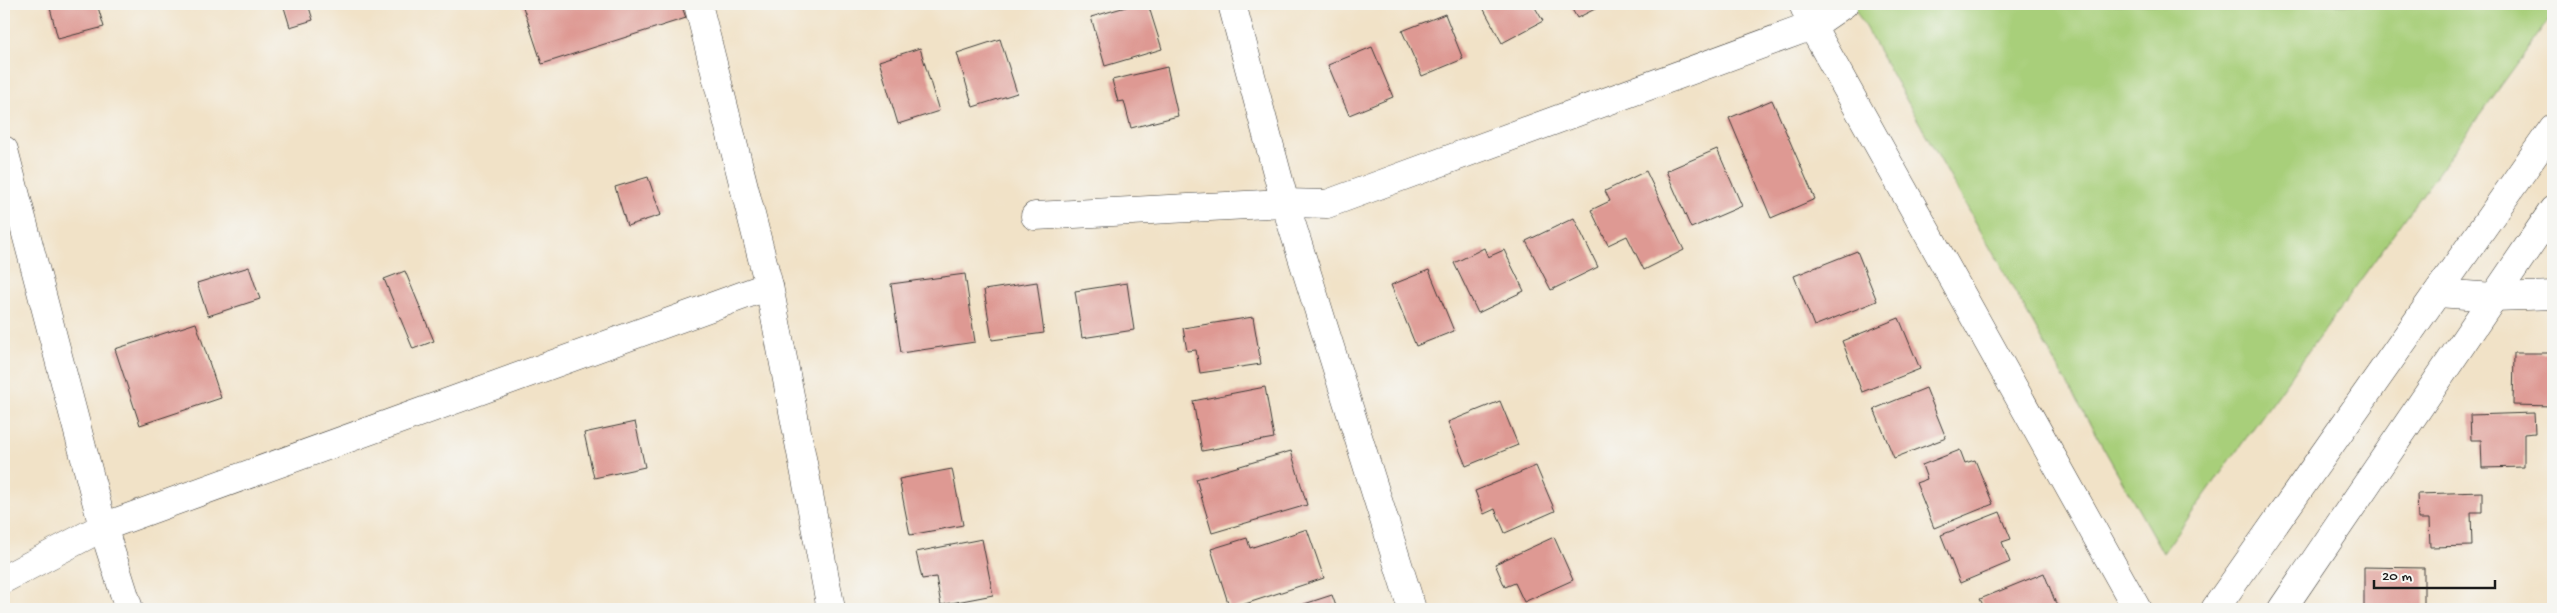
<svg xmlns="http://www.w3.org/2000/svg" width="2557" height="613" viewBox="0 0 2557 613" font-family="'Gochi Hand',sans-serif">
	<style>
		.green { fill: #a8cf7a; stroke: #62764b }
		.building { fill: #de9993 }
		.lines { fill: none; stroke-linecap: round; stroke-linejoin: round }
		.street-casing { stroke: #3c3a36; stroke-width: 29 }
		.secondary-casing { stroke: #3c3a36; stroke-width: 29 }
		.street { stroke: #fff; stroke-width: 28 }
		.secondary { stroke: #fff; stroke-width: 28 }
	</style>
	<rect width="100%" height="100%" fill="#f6f6f2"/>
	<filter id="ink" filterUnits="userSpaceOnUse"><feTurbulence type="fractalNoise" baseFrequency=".02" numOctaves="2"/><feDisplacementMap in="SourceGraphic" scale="10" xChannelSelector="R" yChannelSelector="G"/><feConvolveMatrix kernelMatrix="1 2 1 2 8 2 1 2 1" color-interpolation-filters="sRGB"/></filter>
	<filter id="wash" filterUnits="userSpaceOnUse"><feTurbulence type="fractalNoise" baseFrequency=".0096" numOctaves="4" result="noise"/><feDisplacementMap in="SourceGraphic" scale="20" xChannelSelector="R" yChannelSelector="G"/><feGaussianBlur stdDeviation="1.12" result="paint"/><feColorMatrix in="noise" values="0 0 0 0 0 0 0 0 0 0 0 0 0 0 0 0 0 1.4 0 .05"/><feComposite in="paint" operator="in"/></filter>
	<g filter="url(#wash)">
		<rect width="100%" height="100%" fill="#f1e2c7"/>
		<polygon class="green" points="1852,4 2553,4 2553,14 2163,553"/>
		<g id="blocks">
			<g class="building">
				<polygon points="49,4 97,4 104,27 58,39"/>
				<polygon points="283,4 308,4 313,20 290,27"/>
				<polygon points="522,4 681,4 686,18 542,64"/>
				<polygon points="1136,4 1148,4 1162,49 1105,66 1091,17"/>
				<polygon points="1481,4 1533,4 1543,21 1502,43"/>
				<polygon points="1569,4 1605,4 1577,18"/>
				<polygon points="1445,14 1463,59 1422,76 1402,31"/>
				<polygon points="1000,39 1017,93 973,107 957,53"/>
				<polygon points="1372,47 1393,97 1349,115 1328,65"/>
				<polygon points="920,48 939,111 898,124 879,61"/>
				<polygon points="1167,67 1178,116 1131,128 1124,101 1118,102 1112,80"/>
				<polygon points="1772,100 1815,199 1771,218 1729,118"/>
				<polygon points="1717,149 1742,206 1691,228 1666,171"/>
				<polygon points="1646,171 1684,250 1644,270 1627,236 1608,245 1591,210 1610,201 1605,191"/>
				<polygon points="648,177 661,215 627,226 615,187"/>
				<polygon points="1574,218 1598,267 1551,290 1526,241"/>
				<polygon points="1484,248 1488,257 1504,250 1524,291 1478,313 1454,263"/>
				<polygon points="1857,251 1877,301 1814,326 1794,276"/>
				<polygon points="249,267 260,299 208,316 197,283"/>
				<polygon points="1429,270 1454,331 1416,346 1391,285"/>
				<polygon points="405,271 434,341 413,349 384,279"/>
				<polygon points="965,274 975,342 901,353 891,284"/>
				<polygon points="1037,282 1044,333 992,340 984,290"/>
				<polygon points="1127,283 1134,330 1082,338 1075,291"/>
				<polygon points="1253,317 1261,364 1200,373 1196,350 1187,351 1183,328"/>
				<polygon points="1899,318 1920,369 1862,392 1842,341"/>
				<polygon points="196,323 221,398 140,425 115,349"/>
				<polygon points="2514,353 2553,353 2553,406 2513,405"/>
				<polygon points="1265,387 1274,438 1202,451 1193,401"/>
				<polygon points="1926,388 1946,438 1894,458 1874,409"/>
				<polygon points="1500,401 1518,445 1466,466 1448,422"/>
				<polygon points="2534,413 2535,433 2524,434 2524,467 2482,468 2481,440 2471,440 2470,415"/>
				<polygon points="635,422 645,467 594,478 584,433"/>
				<polygon points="1960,450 1965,463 1975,460 1993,504 1934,528 1916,483 1927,479 1922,465"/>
				<polygon points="1291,451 1307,505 1212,533 1196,479"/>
				<polygon points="1536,466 1555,511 1505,533 1495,509 1484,514 1475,491"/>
				<polygon points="952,469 963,525 910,535 899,479"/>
				<polygon points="2482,492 2482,512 2471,512 2472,546 2430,547 2429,519 2418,519 2417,494"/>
				<polygon points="2000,512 2011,539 2002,542 2010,562 1960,583 1941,535"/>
				<polygon points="1307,529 1324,578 1230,609 1211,549 1247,538 1250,548"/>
				<polygon points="1554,537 1573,580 1524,602 1515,583 1505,587 1495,564"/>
				<polygon points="982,539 993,595 941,605 936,577 922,579 916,552"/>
				<polygon points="2364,567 2424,568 2424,609 2364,609"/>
				<polygon points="2044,573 2058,609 1985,609 1980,599"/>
				<polygon points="1332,595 1337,609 1289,609"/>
			</g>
		</g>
	</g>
	<g filter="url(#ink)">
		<use href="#blocks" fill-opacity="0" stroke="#3c3a36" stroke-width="1"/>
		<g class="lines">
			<g class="street-casing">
				<g id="street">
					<polyline points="698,4 769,286 831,609"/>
					<polyline points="1232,4 1285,203 1412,609"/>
					<polyline points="1803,4 1812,26 2137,609"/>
					<polyline points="4,150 103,527 129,609"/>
					<polyline points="1035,216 1285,203 1327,204 1812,26 1844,4"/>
					<polyline points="2438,293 2494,297 2553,295"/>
					<polyline points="4,579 103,527 769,286"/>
				</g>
			</g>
			<g class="secondary-casing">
				<g id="secondary">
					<polyline points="2215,609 2553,128"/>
					<polyline points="2282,609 2553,210"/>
				</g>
			</g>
			<use href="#street" class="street"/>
			<use href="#secondary" class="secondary"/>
		</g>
	</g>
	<rect width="2557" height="613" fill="none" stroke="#f6f6f2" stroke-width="20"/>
	<path d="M2374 580v8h121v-8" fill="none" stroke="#1c1c1c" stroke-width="2.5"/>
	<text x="2382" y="580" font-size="15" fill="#1c1c1c" stroke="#f6f6f2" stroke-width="4" paint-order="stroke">20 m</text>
</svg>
